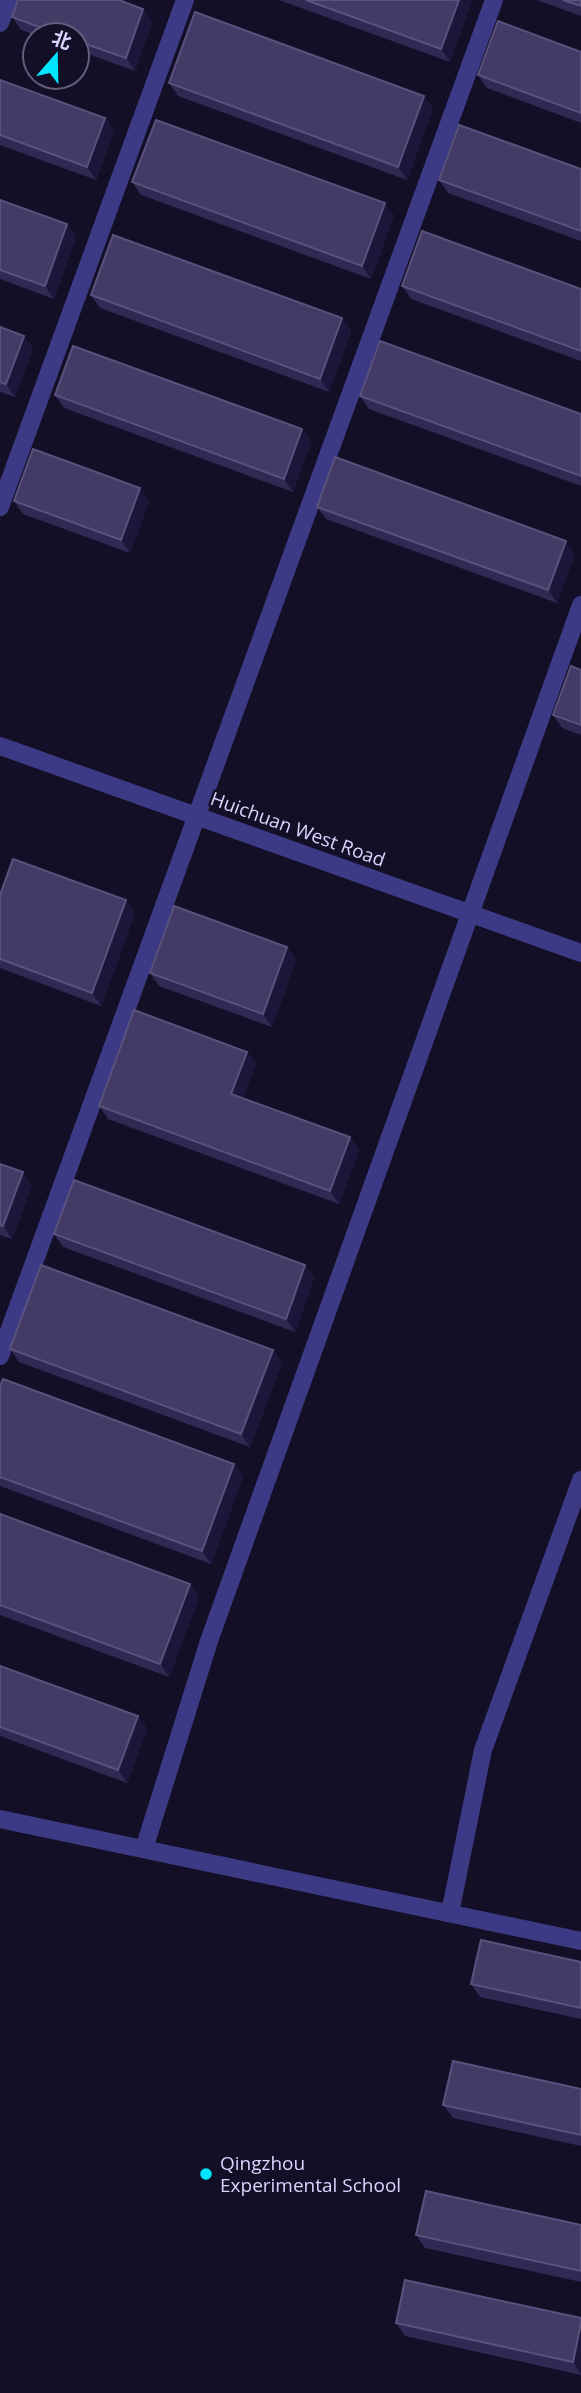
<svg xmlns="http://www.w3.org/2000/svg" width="581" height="2393" viewBox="0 0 581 2393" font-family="'Open Sans','Noto Sans SC',sans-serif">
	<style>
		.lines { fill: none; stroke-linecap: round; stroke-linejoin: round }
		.service { stroke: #3d3a85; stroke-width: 18 }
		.minor { stroke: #3d3a85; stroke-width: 18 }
		.tertiary { stroke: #3d3a85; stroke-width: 18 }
		.wall { fill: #312854 }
		.shaded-wall { fill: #1d163a }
		.building { fill: #433a66; stroke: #5a527e; stroke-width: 2 }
		.poi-dot { fill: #00e5ff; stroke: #130f26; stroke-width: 2.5 }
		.labels { text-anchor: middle; stroke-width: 5; stroke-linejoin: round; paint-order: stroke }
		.street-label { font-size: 19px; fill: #d9d4ff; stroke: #130f26 }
		.poi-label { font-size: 19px; fill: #d9d4ff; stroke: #130f26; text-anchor: start }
	</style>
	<rect width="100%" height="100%" fill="#130f26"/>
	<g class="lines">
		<g class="service">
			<polyline points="0,23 9,0"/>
			<polyline points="0,507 185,0"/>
			<polyline points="0,1356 494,0"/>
			<polyline points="144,1849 209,1641 581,605"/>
			<polyline points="450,1913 483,1750 581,1480"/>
		</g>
		<polyline class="minor" points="0,1819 581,1941"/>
		<polyline class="tertiary" points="0,746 581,953"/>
	</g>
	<g class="wall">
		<polygon points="279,0 471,0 472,1 450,62"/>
		<polygon points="537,0 581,0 581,16"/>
		<polygon points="143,9 152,22 135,71 77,50 77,35 35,35 21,30 12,17"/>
		<polygon points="581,52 581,123 487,88 478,75"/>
		<polygon points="0,80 105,118 114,131 96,180 0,145"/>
		<polygon points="169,83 424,96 433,109 407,180 178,96"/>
		<polygon points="581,169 581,241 448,193 439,180"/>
		<polygon points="132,182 385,203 394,216 371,279 141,195"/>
		<polygon points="0,200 67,224 76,237 54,299 0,279"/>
		<polygon points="402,286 581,289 581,361 411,299"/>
		<polygon points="91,295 342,318 351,331 329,392 100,308"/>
		<polygon points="0,327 33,348 15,397 0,392"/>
		<polygon points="55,395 302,429 311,442 293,492 64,408"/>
		<polygon points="360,396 581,414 581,486 369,409"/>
		<polygon points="14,501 149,501 130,553 23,514"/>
		<polygon points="317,507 575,554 557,603 326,519"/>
		<polygon points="581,670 581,735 562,728 553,715"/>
		<polygon points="0,895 135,913 101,1006 0,968"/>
		<polygon points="287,947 296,960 272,1027 159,986 150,973"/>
		<polygon points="247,1052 256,1064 243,1098 350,1137 359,1150 339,1204 108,1119 99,1106"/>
		<polygon points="0,1164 32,1185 12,1239 0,1235"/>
		<polygon points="54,1234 305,1265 314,1278 295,1332 63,1247"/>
		<polygon points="10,1349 273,1350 282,1363 250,1447 19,1362"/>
		<polygon points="0,1386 234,1464 243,1477 211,1564 0,1486"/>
		<polygon points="0,1514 190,1584 199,1597 169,1677 0,1615"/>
		<polygon points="0,1666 138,1716 147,1729 127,1783 0,1736"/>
		<polygon points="581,1962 581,2019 480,1997 471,1984"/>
		<polygon points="581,2089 581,2146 453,2118 443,2105"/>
		<polygon points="581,2225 581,2282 425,2248 416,2235"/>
		<polygon points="396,2323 581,2323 581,2375 405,2336"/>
	</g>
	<g class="shaded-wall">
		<polygon points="459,0 471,0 472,1 450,62 441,49"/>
		<polygon points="143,9 152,22 135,71 126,58"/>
		<polygon points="424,96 433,109 407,180 398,167"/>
		<polygon points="105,118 114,131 96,180 87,167"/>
		<polygon points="385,203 394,216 371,279 362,266"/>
		<polygon points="67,224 76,237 54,299 45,286"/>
		<polygon points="342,318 351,331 329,392 320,379"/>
		<polygon points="24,336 33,348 15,397 6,384"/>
		<polygon points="302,429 311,442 293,492 284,479"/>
		<polygon points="140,488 149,501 130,553 121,540"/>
		<polygon points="566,541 575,554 557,603 548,590"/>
		<polygon points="126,900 135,913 101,1006 92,993"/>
		<polygon points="287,947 296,960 272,1027 263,1014"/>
		<polygon points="247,1052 256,1064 240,1107 231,1094"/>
		<polygon points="350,1137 359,1150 339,1204 330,1191"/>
		<polygon points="23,1172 32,1185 12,1239 3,1226"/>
		<polygon points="305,1265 314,1278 295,1332 286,1319"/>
		<polygon points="273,1350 282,1363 250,1447 241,1434"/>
		<polygon points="234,1464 243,1477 211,1564 202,1551"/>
		<polygon points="190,1584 199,1597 169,1677 160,1664"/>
		<polygon points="138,1716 147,1729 127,1783 118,1770"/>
		<polygon points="581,2323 581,2374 573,2362"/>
	</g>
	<g class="building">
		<polygon points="18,0 119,0 143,9 126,58 77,41 77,35 61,35 12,17"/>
		<polygon points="306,0 459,0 441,49"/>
		<polygon points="563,0 581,0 581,6"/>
		<polygon points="195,12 424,96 398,167 169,83"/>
		<polygon points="498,21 581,52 581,113 478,75"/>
		<polygon points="0,80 105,118 87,167 0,135"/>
		<polygon points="156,120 385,203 362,266 132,182"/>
		<polygon points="459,125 581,169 581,231 439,180"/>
		<polygon points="0,200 67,224 45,286 0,270"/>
		<polygon points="422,231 581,289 581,351 402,286"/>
		<polygon points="113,235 342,318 320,379 91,295"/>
		<polygon points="0,327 24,336 6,384 0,382"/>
		<polygon points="380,341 581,414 581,476 360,396"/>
		<polygon points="73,346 302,429 284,479 55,395"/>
		<polygon points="33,449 140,488 121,540 14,501"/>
		<polygon points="335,457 566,541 548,590 317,507"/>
		<polygon points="571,666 581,670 581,725 553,715"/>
		<polygon points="13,859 126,900 92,993 0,959 0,895"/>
		<polygon points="174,906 287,947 263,1014 150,973"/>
		<polygon points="134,1010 247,1052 231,1094 350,1137 330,1191 99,1106"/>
		<polygon points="0,1164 23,1172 3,1226 0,1225"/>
		<polygon points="74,1180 305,1265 286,1319 54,1234"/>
		<polygon points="41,1265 273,1350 241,1434 10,1349"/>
		<polygon points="3,1379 234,1464 202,1551 0,1477 0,1386"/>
		<polygon points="0,1514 190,1584 160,1664 0,1605"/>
		<polygon points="0,1666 138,1716 118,1770 0,1727"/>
		<polygon points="481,1940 581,1962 581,2008 471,1984"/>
		<polygon points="453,2061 581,2089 581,2135 443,2105"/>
		<polygon points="426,2191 581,2225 581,2271 416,2235"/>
		<polygon points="405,2280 581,2318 581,2323 573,2362 396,2323"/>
	</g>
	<circle class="poi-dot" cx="206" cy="2174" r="7"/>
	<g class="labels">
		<g class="street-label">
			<text transform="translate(298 829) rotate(20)" y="7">Huichuan West Road</text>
		</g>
		<g class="poi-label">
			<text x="220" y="2170">Qingzhou<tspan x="220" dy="22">Experimental School</tspan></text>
		</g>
	</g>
	<g transform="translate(56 56) rotate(20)"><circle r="33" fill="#130f26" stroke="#625e7d" stroke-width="2"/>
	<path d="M0-5L12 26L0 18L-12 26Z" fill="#00e5ff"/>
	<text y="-10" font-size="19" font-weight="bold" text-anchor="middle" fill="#d9d4ff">北</text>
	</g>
</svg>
